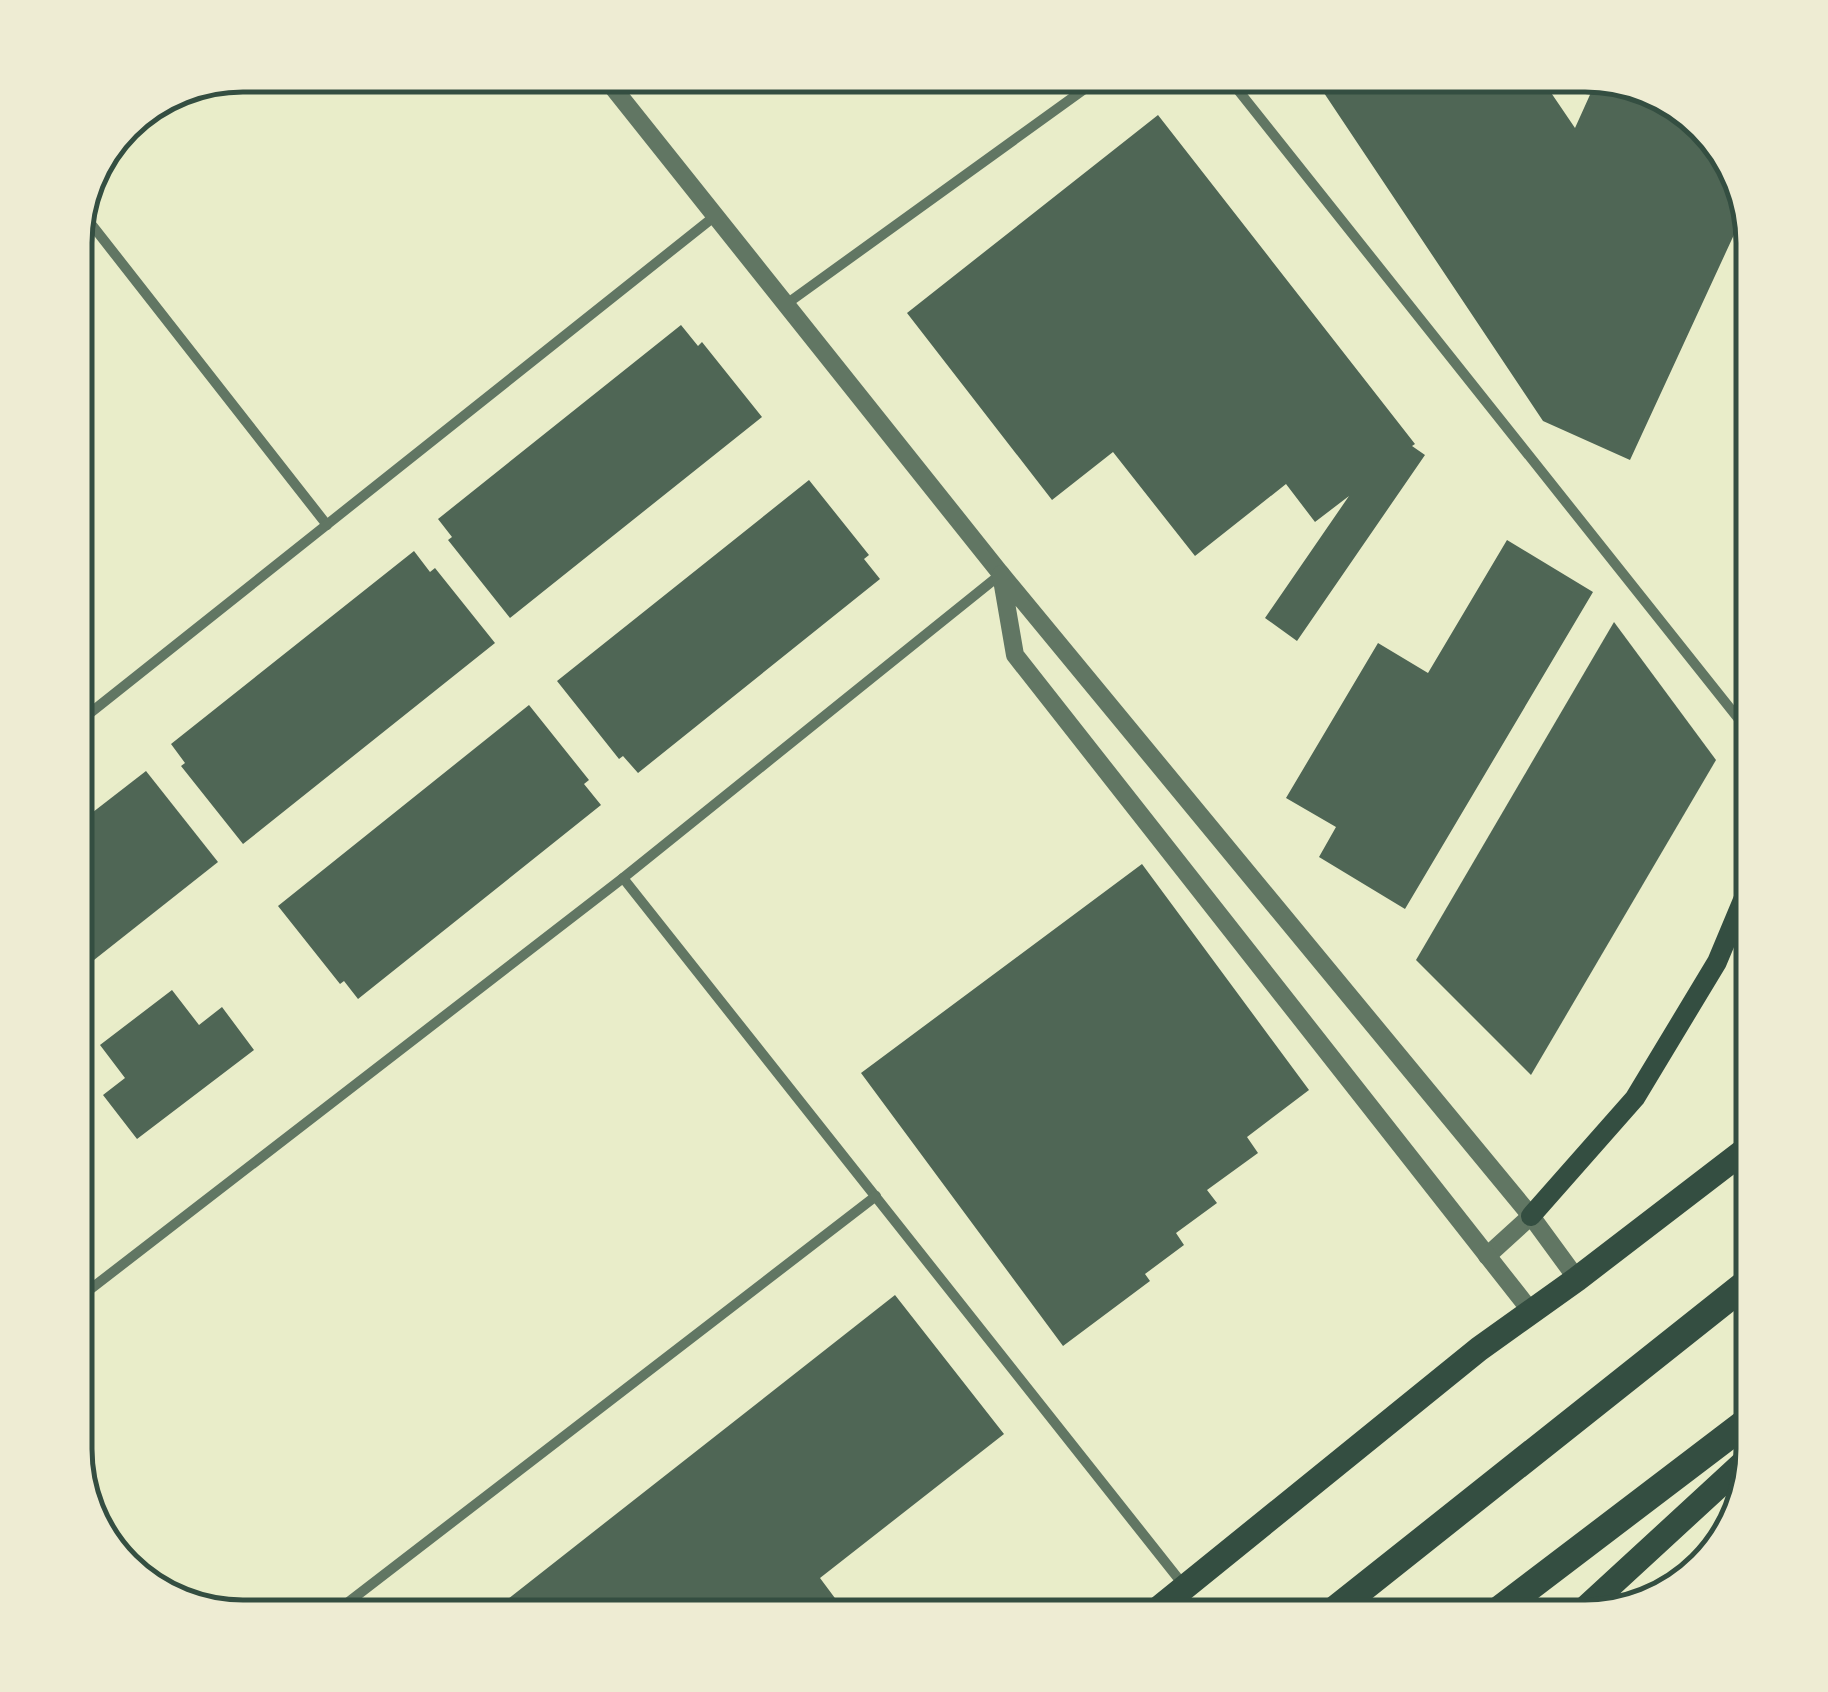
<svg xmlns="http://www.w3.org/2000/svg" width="1828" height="1692" viewBox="0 0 1828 1692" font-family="'Titillium Web',sans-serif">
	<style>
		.building { fill: #4f6655 }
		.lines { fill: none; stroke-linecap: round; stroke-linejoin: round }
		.minor { stroke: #617663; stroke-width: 10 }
		.tertiary { stroke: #617663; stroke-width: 18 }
		.secondary { stroke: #344e41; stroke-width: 20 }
		.primary { stroke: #344e41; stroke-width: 25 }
		.trunk { stroke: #344e41; stroke-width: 28 }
		.rim { fill: none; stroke: #344e41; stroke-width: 5 }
	</style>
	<rect width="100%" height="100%" fill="#e9edc9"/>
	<g class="building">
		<polygon points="1312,75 1539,75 1575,128 1598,77 1704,125 1744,213 1630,460 1543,421"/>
		<polygon points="1158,115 1415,444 1412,446 1425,455 1297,641 1265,618 1349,496 1315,522 1286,484 1195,556 1113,452 1052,500 907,313"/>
		<polygon points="681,325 698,346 702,342 762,417 510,618 448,540 452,537 438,519"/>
		<polygon points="809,480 869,555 864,559 880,579 638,773 623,756 619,759 557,681"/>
		<polygon points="1507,540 1593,592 1405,909 1319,857 1336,827 1286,798 1378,643 1428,673"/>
		<polygon points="414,551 430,572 435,568 495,643 243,844 181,766 185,763 171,744"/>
		<polygon points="1614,622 1716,760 1531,1075 1416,960"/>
		<polygon points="529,705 589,780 584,784 601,805 358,999 344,981 340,984 278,906"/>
		<polygon points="146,771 218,862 75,975 75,826"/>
		<polygon points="1142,864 1309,1090 1247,1137 1258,1153 1207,1190 1217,1203 1176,1233 1184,1245 1145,1274 1150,1281 1063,1346 861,1073"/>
		<polygon points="172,990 199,1025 222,1007 254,1050 137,1139 103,1095 125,1078 100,1045"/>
		<polygon points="895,1295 1004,1434 820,1578 849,1617 485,1617"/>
	</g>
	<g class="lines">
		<g class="minor">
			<polyline points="1226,75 1753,737"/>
			<polyline points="81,211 327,525"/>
			<polyline points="785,305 1104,75"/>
			<polyline points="75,725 715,216"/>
			<polyline points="623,878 1185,1587"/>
			<polyline points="75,1301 623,878 1001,574"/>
			<polyline points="329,1617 876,1196"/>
		</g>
		<g class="tertiary">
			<polyline points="603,75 1001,574"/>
			<polyline points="1487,1256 1531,1216"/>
			<polyline points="1530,1310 1015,655 1001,574 1531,1216 1577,1279"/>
		</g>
		<polyline class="secondary" points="1531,1216 1635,1098 1717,962 1753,876"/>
		<g class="primary">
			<polyline points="1148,1617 1479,1349 1577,1279 1753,1144"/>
			<polyline points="1576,1617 1752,1455"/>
		</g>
		<g class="trunk">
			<polyline points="1326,1617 1753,1278"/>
			<polyline points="1490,1617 1753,1417"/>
		</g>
	</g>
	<path d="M0 0H1828V1692H0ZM243 92H1585A151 151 0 0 1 1736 243V1449A151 151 0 0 1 1585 1600H243A151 151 0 0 1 92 1449V243A151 151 0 0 1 243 92Z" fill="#eeecd3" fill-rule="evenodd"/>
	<path class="rim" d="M243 92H1585A151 151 0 0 1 1736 243V1449A151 151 0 0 1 1585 1600H243A151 151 0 0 1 92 1449V243A151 151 0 0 1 243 92Z"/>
</svg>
